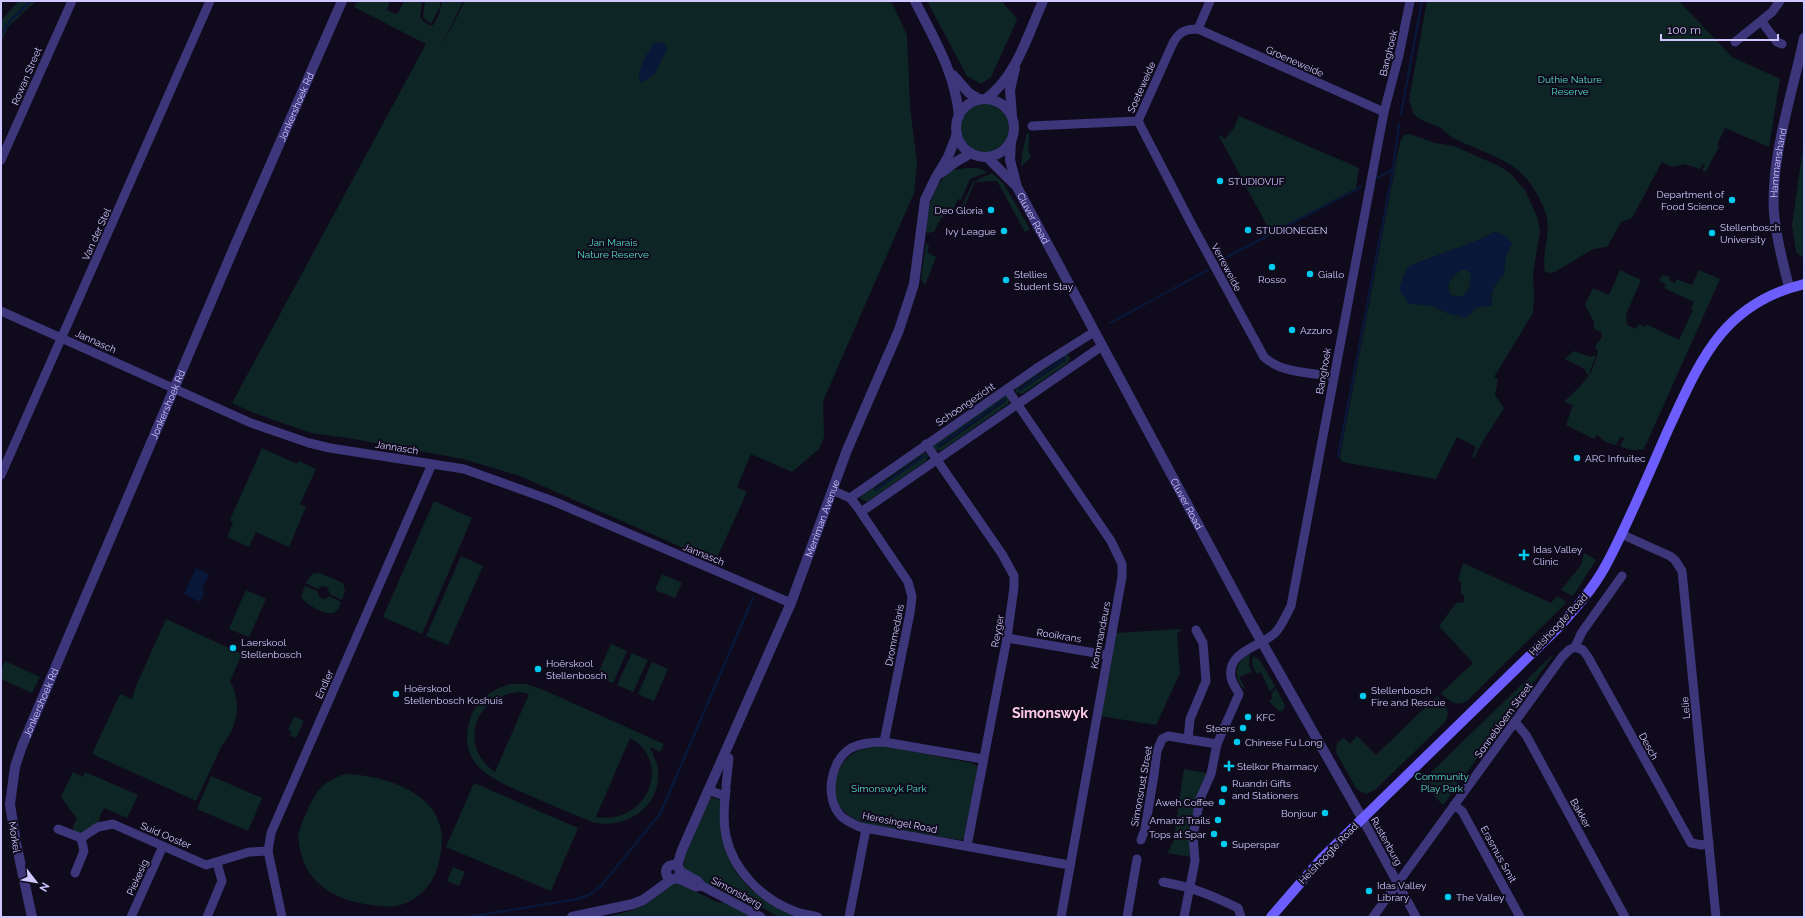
<svg xmlns="http://www.w3.org/2000/svg" width="1805" height="918" viewBox="0 0 1805 918" font-family="Raleway,sans-serif">
	<style>
		.green { fill: #0e2526; fill-rule: evenodd }
		.water { fill: #091738; fill-rule: evenodd }
		.lines { fill: none; stroke-linecap: round; stroke-linejoin: round }
		.stream { stroke: #091738; stroke-width: 2.5 }
		.minor { stroke: #3d367b; stroke-width: 9 }
		.tertiary { stroke: #3d367b; stroke-width: 10 }
		.secondary { stroke: #6c5efe; stroke-width: 10 }
		.poi-dot { fill: #01caf0; stroke: #0f0b1c; stroke-width: 1.5 }
		.labels { text-anchor: middle; stroke-width: 4; stroke-linejoin: round; paint-order: stroke }
		.street-label { font-size: 10px; fill: #d0c7ff; stroke: #0f0b1c }
		.park-label { font-size: 10px; fill: #54ddc3; stroke: #0f0b1c }
		.poi-label { font-size: 10px; fill: #d0c7ff; stroke: #0f0b1c; text-anchor: start }
		.district-label { font-size: 14px; font-weight: bold; fill: #ffc9e8; stroke: #0f0b1c }
	</style>
	<rect width="100%" height="100%" fill="#0f0b1c"/>
	<g class="green">
		<polygon points="19,1 36,1 8,27 1,43 1,21"/>
		<path d="M357,1H390L387,10L395,14L398,13L404,1H422L420,17L425,23L432,26C438,20 441,9 442,1H463L439,51L465,1H891L907,35L910,106L917,164L914,193L823,401L824,437L819,449L792,472L751,454L737,487L747,492L715,562L520,476L463,459L348,438L311,433L254,413L232,403L426,44L354,7Z"/>
		<polygon points="425,1 440,1 440,7 431,24 423,17"/>
		<path d="M927,1H1003C1005,9 1014,12 1017,20L991,77L981,84L967,76Z"/>
		<path d="M1427,1H1679L1732,57L1780,79L1769,147L1725,128L1717,145L1719,146L1706,172L1702,170L1705,165L1703,164L1700,169L1685,164L1672,167L1662,162L1632,218L1621,222L1607,247L1593,249L1555,272L1551,273L1545,272C1541,251 1553,232 1545,211C1524,159 1498,160 1453,138C1448,135 1444,130 1439,127C1431,123 1420,121 1414,114C1412,111 1411,104 1409,100Z"/>
		<circle cx="985" cy="128" r="25"/>
		<polygon points="1239,116 1359,168 1356,188 1271,233 1219,136 1221,135 1224,139 1229,135 1228,134 1233,130"/>
		<path d="M1027,133H1029C1030,140 1026,150 1031,157L1021,167L1022,154Z"/>
		<path d="M1410,134L1435,143L1454,146L1499,166L1510,173L1525,190L1538,219L1540,232L1533,273L1534,298L1533,313L1494,377L1498,379L1495,395L1504,408L1480,446L1474,458L1472,457L1476,447L1457,437L1436,479L1348,463L1341,461L1340,456L1400,142L1404,135ZM1494,232L1511,243L1505,259L1504,274C1496,281 1489,294 1492,305L1447,313L1432,306L1409,266L1479,240Z"/>
		<polygon points="1804,141 1804,258 1796,252 1792,225"/>
		<path d="M967,168H977L988,172L970,179L961,200L958,199L951,213L941,218L934,232L927,233L926,231C928,209 932,183 953,170C956,169 962,169 967,168Z"/>
		<polygon points="992,173 1004,184 1030,229 1025,232 997,181 975,182 960,216 958,215 973,182"/>
		<polygon points="926,243 929,246 927,252 936,257 925,285 921,279"/>
		<path d="M1461,270H1467L1471,273C1471,284 1470,291 1461,297L1451,295C1444,285 1452,276 1461,270Z"/>
		<path d="M1620,270L1641,280L1626,314L1627,325L1636,329L1638,324L1645,327L1646,324L1679,340L1693,310L1691,309L1694,302L1664,288L1666,284L1659,281L1662,275L1670,277L1669,280L1675,283L1677,279L1692,285L1699,270L1720,279L1644,449C1635,451 1628,450 1620,446L1624,438L1620,437L1616,445L1606,442L1597,435L1594,439L1566,425L1573,405L1564,402C1581,385 1593,377 1598,351L1595,347L1602,337L1601,332L1594,329V322L1585,305L1593,288L1609,295Z"/>
		<polygon points="1574,351 1590,357 1596,355 1588,376 1585,369 1565,359"/>
		<path d="M1067,354L1070,358L1068,363L1022,394L1016,392L1015,386ZM1063,357L1066,360L1020,391L1018,388Z"/>
		<path d="M1005,394L1010,399L1008,404L941,451L936,450L933,447L934,443ZM1004,398L1006,401L939,448L937,445Z"/>
		<polygon points="262,448 297,464 299,461 316,469 300,504 306,507 289,547 256,532 249,547 227,537 233,522 230,520"/>
		<path d="M923,451L928,456L926,461L867,502L861,499L860,496ZM922,455L924,457L876,491L874,488Z"/>
		<polygon points="434,501 472,518 422,634 383,617"/>
		<polygon points="1584,553 1596,560 1573,596 1561,590 1581,565"/>
		<polygon points="461,556 483,566 448,645 426,636"/>
		<path d="M1463,563L1551,603L1557,596L1564,600L1566,603L1468,700C1457,708 1449,701 1441,693L1473,663L1439,626L1456,603L1464,602V595H1461V582L1458,581Z"/>
		<polygon points="320,573 343,583 345,591 342,600 330,594 327,587 322,586 318,589 306,583 312,574"/>
		<polygon points="662,574 682,583 675,598 655,590"/>
		<path d="M305,586L317,591L320,598L325,599L329,596L341,602C339,606 338,611 334,613C326,616 303,603 301,596Z"/>
		<polygon points="246,590 266,599 249,637 229,629"/>
		<path d="M166,619L242,654L230,681C242,702 238,727 222,745L196,801L92,754L120,694L132,699L136,686Z"/>
		<polygon points="1180,629 1181,630 1177,634 1180,673 1156,725 1100,716 1116,633"/>
		<polygon points="611,644 627,651 613,683 597,676"/>
		<polygon points="632,653 648,660 633,692 617,685"/>
		<path d="M1250,654L1249,664L1252,672L1239,677L1246,690C1232,681 1234,660 1250,654Z"/>
		<path d="M1253,656L1259,659L1275,686L1270,692L1261,672L1257,674C1253,668 1251,663 1253,656Z"/>
		<polygon points="1551,656 1552,657 1443,805 1421,782"/>
		<polygon points="5,661 40,677 32,693 1,679 1,670"/>
		<polygon points="652,662 668,669 654,701 638,694"/>
		<path d="M511,684H525L539,688L664,744L660,752L650,747C653,755 657,762 658,770C661,808 625,830 592,822C572,814 552,805 533,797C499,782 455,768 470,720C476,700 492,689 511,684ZM519,692L529,694L495,772C457,745 475,696 519,692ZM630,738C673,761 648,826 596,817Z"/>
		<polygon points="1276,688 1285,705 1284,709 1280,712 1269,701 1273,698 1271,694"/>
		<path d="M1437,696C1445,704 1452,711 1445,722L1375,790L1366,794L1361,792L1356,788L1336,752L1337,743L1344,738L1350,744L1357,736L1376,755Z"/>
		<polygon points="294,716 304,721 296,738 290,735 291,731 288,730"/>
		<path d="M884,746L972,763L977,766L978,771L966,835L963,839L959,840L865,824C856,820 848,816 842,809C828,794 836,765 852,754C862,747 872,747 884,746Z"/>
		<polygon points="1184,769 1207,773 1191,857 1167,853 1173,843"/>
		<polygon points="73,772 83,777 85,772 138,795 127,818 104,808 99,818 100,822 80,833 73,831 73,826 77,819 61,797"/>
		<path d="M345,774C379,775 431,789 440,826C443,835 442,847 440,856C438,871 431,886 419,895C400,910 387,907 365,904C336,899 310,885 302,856C300,849 297,839 299,832C301,824 305,816 308,809C318,788 323,782 345,774Z"/>
		<polygon points="211,776 262,798 248,831 197,809"/>
		<polygon points="474,783 578,828 551,891 446,847"/>
		<path d="M710,797L721,800C724,819 725,839 730,857C738,889 773,905 800,917H780L759,906L757,910L688,874L683,868L686,853Z"/>
		<polygon points="453,867 465,872 459,886 447,881"/>
		<path d="M676,882L717,902L726,903L752,917H605C620,914 633,911 646,904C656,898 666,884 676,882Z"/>
	</g>
	<g class="water">
		<path d="M664,42L667,49L654,75L640,83C636,68 647,55 654,43Z"/>
		<path d="M1494,232L1504,235L1512,243L1505,259L1504,274C1496,281 1489,294 1492,305L1476,308L1466,318L1447,313L1432,306L1409,304L1399,290L1404,274L1409,266L1479,240ZM1461,270H1467L1471,273C1471,284 1470,291 1461,297L1451,295C1444,285 1452,276 1461,270Z"/>
		<polygon points="196,568 209,574 202,590 205,591 200,602 184,594"/>
	</g>
	<g class="lines">
		<g class="stream">
			<polyline points="1,34 11,20 31,1"/>
			<polyline points="1401,114 1422,1"/>
			<polyline points="1377,178 1392,170"/>
			<polyline points="1223,259 1361,187"/>
			<polyline points="1110,323 1208,270"/>
			<polyline points="1019,390 1065,358"/>
			<polyline points="938,446 1005,399"/>
			<polyline points="1338,457 1393,170 1399,124"/>
			<polyline points="875,490 924,456"/>
			<polyline points="468,917 577,899 589,895 600,887 660,814 753,598"/>
		</g>
		<g class="minor">
			<polyline points="1762,22 1777,42 1782,44"/>
			<polyline points="1198,29 1384,112"/>
			<polyline points="1735,42 1772,12 1780,1"/>
			<path d="M1138,121L1192,225L1264,357C1281,373 1311,373 1333,376"/>
			<path d="M1032,126L1138,121L1173,43C1179,32 1185,29 1198,29L1210,1"/>
			<polyline points="1,160 72,1"/>
			<polyline points="1,311 251,423 309,443 330,448 464,469 553,501 791,603"/>
			<polyline points="1007,389 1111,541 1122,564 1122,577 1061,917"/>
			<polyline points="926,444 1002,554 1014,576 1014,587 1007,638 967,846"/>
			<polyline points="1,475 210,1"/>
			<polyline points="832,490 850,498 856,505 908,582 912,597 910,613 884,742"/>
			<polyline points="850,498 1040,366 1094,332"/>
			<polyline points="861,512 1102,346"/>
			<polyline points="1621,534 1670,556 1675,560 1682,571 1716,917"/>
			<polyline points="1007,638 1107,655"/>
			<polyline points="1575,647 1583,650 1588,657 1691,843 1702,845 1709,843"/>
			<polyline points="1515,722 1526,735 1625,917"/>
			<polyline points="1188,739 1190,719 1206,681 1203,643 1196,630"/>
			<polyline points="724,755 729,758 726,786"/>
			<path d="M983,759L884,742C873,742 861,743 851,748C830,761 824,798 841,816C846,821 853,824 860,827L1069,865"/>
			<polyline points="708,790 725,796"/>
			<path d="M726,790C724,804 723,821 726,836C733,870 762,899 794,911C802,914 810,915 818,917"/>
			<polyline points="1454,805 1462,811 1520,917"/>
			<polyline points="1362,818 1416,917"/>
			<polyline points="58,829 81,838 98,827 113,824 206,865 249,852 268,851"/>
			<polyline points="1141,840 1145,829 1154,775 1157,751 1162,739 1168,736 1217,744"/>
			<polyline points="680,871 698,881 702,886 761,917"/>
			<polyline points="75,873 84,851 81,838"/>
			<polyline points="676,878 696,887 702,886"/>
			<path d="M1163,882C1192,887 1211,895 1238,908L1241,917"/>
			<polyline points="131,917 163,846"/>
			<polyline points="207,917 222,881 217,863"/>
			<polyline points="282,917 268,851 271,833 432,464"/>
			<polyline points="849,917 866,829"/>
			<polyline points="1127,917 1137,859"/>
			<path d="M1184,917L1195,861L1193,836L1200,799L1211,774L1217,744L1239,694C1237,689 1232,684 1231,677C1227,651 1260,647 1275,633C1282,626 1286,615 1291,606L1384,112L1399,55L1410,1"/>
			<polyline points="1373,917 1562,657 1569,650 1575,647 1582,632 1622,576"/>
		</g>
		<g class="tertiary">
			<path d="M915,1C934,39 955,72 959,116"/>
			<polyline points="953,75 969,93 979,99"/>
			<path d="M987,98C1017,75 1028,34 1043,1"/>
			<circle cx="985" cy="128" r="29"/>
			<polyline points="1012,116 1010,90 1015,68"/>
			<path id="s1" d="M1011,142L1010,160L1017,187L1251,623L1362,818"/>
			<polyline points="987,157 1014,184"/>
			<polyline points="941,173 954,163 971,153"/>
			<path id="s2" d="M1789,287C1783,263 1776,238 1774,213C1770,159 1793,91 1804,38"/>
			<circle cx="673" cy="872" r="7"/>
			<path id="s3" d="M677,866L682,850L791,603L847,450L899,330L914,284L925,200L935,179L948,157L957,134"/>
			<path id="s4" d="M32,917L16,843L10,804L15,767L22,746L236,243L342,1"/>
			<polyline points="572,917 633,904 643,900 672,879"/>
		</g>
		<path class="secondary" d="M1271,917L1322,858L1558,628C1576,608 1593,589 1606,565C1629,522 1648,475 1668,430C1700,361 1722,304 1804,284"/>
	</g>
	<g class="poi-dot">
		<circle cx="1220" cy="181" r="4"/>
		<circle cx="1732" cy="200" r="4"/>
		<circle cx="991" cy="210" r="4"/>
		<circle cx="1248" cy="230" r="4"/>
		<circle cx="1004" cy="231" r="4"/>
		<circle cx="1712" cy="233" r="4"/>
		<circle cx="1272" cy="267" r="4"/>
		<circle cx="1310" cy="274" r="4"/>
		<circle cx="1006" cy="280" r="4"/>
		<circle cx="1292" cy="330" r="4"/>
		<circle cx="1577" cy="458" r="4"/>
		<path d="M1522 549h4v4h4v4h-4v4h-4v-4h-4v-4h4z"/>
		<circle cx="233" cy="648" r="4"/>
		<circle cx="538" cy="669" r="4"/>
		<circle cx="396" cy="694" r="4"/>
		<circle cx="1363" cy="696" r="4"/>
		<circle cx="1248" cy="717" r="4"/>
		<circle cx="1243" cy="728" r="4"/>
		<circle cx="1237" cy="742" r="4"/>
		<path d="M1227 760h4v4h4v4h-4v4h-4v-4h-4v-4h4z"/>
		<circle cx="1224" cy="789" r="4"/>
		<circle cx="1222" cy="802" r="4"/>
		<circle cx="1325" cy="813" r="4"/>
		<circle cx="1218" cy="820" r="4"/>
		<circle cx="1214" cy="834" r="4"/>
		<circle cx="1224" cy="844" r="4"/>
		<circle cx="1369" cy="891" r="4"/>
		<circle cx="1448" cy="897" r="4"/>
	</g>
	<g class="labels">
		<g class="street-label">
			<text transform="translate(1388 53) rotate(-76)" y="4">Banghoek</text>
			<text transform="translate(1295 61) rotate(24)" y="4">Groeneweide</text>
			<text transform="translate(26 76) rotate(-67)" y="4">Rowan Street</text>
			<text transform="translate(1141 87) rotate(-66)" y="4">Soeteweide</text>
			<text dy="4" stroke="none"><textPath href="#s4" startOffset="870">Jonkershoek Rd</textPath></text>
			<text dy="4" stroke="none"><textPath href="#s2" startOffset="126">Hammanshand</textPath></text>
			<text dy="4" stroke="none"><textPath href="#s1" startOffset="81">Cluver Road</textPath></text>
			<text transform="translate(96 234) rotate(-66)" y="4">Van der Stel</text>
			<text transform="translate(1227 267) rotate(62)" y="4">Verreweide</text>
			<text transform="translate(96 341) rotate(24)" y="4">Jannasch</text>
			<text transform="translate(1323 371) rotate(-80)" y="4">Banghoek</text>
			<text transform="translate(965 404) rotate(-34)" y="4">Schoongezicht</text>
			<text dy="4" stroke="none"><textPath href="#s4" startOffset="546">Jonkershoek Rd</textPath></text>
			<text transform="translate(397 447) rotate(9)" y="4">Jannasch</text>
			<text dy="4" stroke="none"><textPath href="#s1" startOffset="405">Cluver Road</textPath></text>
			<text dy="4" stroke="none"><textPath href="#s3" startOffset="377">Merriman Avenue</textPath></text>
			<text transform="translate(704 554) rotate(22)" y="4">Jannasch</text>
			<text transform="translate(1558 624) rotate(-47)" y="4">Helshoogte Road</text>
			<text transform="translate(997 631) rotate(-80)" y="4">Reyger</text>
			<text transform="translate(894 635) rotate(-79)" y="4">Drommedaris</text>
			<text transform="translate(1059 635) rotate(9)" y="4">Rooikrans</text>
			<text transform="translate(1100 635) rotate(-79)" y="4">Kommandeurs</text>
			<text transform="translate(324 684) rotate(-66)" y="4">Endler</text>
			<text dy="4" stroke="none"><textPath href="#s4" startOffset="222">Jonkershoek Rd</textPath></text>
			<text transform="translate(1685 708) rotate(-95)" y="4">Lelie</text>
			<text transform="translate(1503 720) rotate(-54)" y="4">Sonnebloem Street</text>
			<text transform="translate(1649 746) rotate(61)" y="4">Desch</text>
			<text transform="translate(1141 786) rotate(-80)" y="4">Simonsrust Street</text>
			<text transform="translate(1581 813) rotate(61)" y="4">Bakker</text>
			<text transform="translate(900 822) rotate(11)" y="4">Heresingel Road</text>
			<text transform="translate(166 835) rotate(23)" y="4">Suid Ooster</text>
			<text transform="translate(15 837) rotate(81)" y="4">Morkel</text>
			<text transform="translate(1387 841) rotate(61)" y="4">Rustenburg</text>
			<text transform="translate(1328 853) rotate(-46)" y="4">Helshoogte Road</text>
			<text transform="translate(1499 854) rotate(61)" y="4">Erasmus Smit</text>
			<text transform="translate(137 877) rotate(-66)" y="4">Piekesig</text>
			<text transform="translate(737 892) rotate(28)" y="4">Simonsberg</text>
		</g>
		<g class="park-label">
			<text x="1570" y="83">Duthie Nature<tspan x="1570" dy="12">Reserve</tspan></text>
			<text x="613" y="246">Jan Marais<tspan x="613" dy="12">Nature Reserve</tspan></text>
			<text x="1442" y="780">Community<tspan x="1442" dy="12">Play Park</tspan></text>
			<text x="889" y="792">Simonswyk Park</text>
		</g>
		<g class="poi-label">
			<text x="1228" y="185">STUDIOVIJF</text>
			<text x="1724" y="198" text-anchor="end">Department of<tspan x="1724" dy="12">Food Science</tspan></text>
			<text x="983" y="214" text-anchor="end">Deo Gloria</text>
			<text x="1720" y="231">Stellenbosch<tspan x="1720" dy="12">University</tspan></text>
			<text x="1256" y="234">STUDIONEGEN</text>
			<text x="996" y="235" text-anchor="end">Ivy League</text>
			<text x="1014" y="278">Stellies<tspan x="1014" dy="12">Student Stay</tspan></text>
			<text x="1318" y="278">Giallo</text>
			<text x="1272" y="283" text-anchor="middle">Rosso</text>
			<text x="1300" y="334">Azzuro</text>
			<text x="1585" y="462">ARC Infruitec</text>
			<text x="1533" y="553">Idas Valley<tspan x="1533" dy="12">Clinic</tspan></text>
			<text x="241" y="646">Laerskool<tspan x="241" dy="12">Stellenbosch</tspan></text>
			<text x="546" y="667">Hoërskool<tspan x="546" dy="12">Stellenbosch</tspan></text>
			<text x="404" y="692">Hoërskool<tspan x="404" dy="12">Stellenbosch Koshuis</tspan></text>
			<text x="1371" y="694">Stellenbosch<tspan x="1371" dy="12">Fire and Rescue</tspan></text>
			<text x="1256" y="721">KFC</text>
			<text x="1235" y="732" text-anchor="end">Steers</text>
			<text x="1245" y="746">Chinese Fu Long</text>
			<text x="1237" y="770">Stelkor Pharmacy</text>
			<text x="1232" y="787">Ruandri Gifts<tspan x="1232" dy="12">and Stationers</tspan></text>
			<text x="1214" y="806" text-anchor="end">Aweh Coffee</text>
			<text x="1317" y="817" text-anchor="end">Bonjour</text>
			<text x="1210" y="824" text-anchor="end">Amanzi Trails</text>
			<text x="1206" y="838" text-anchor="end">Tops at Spar</text>
			<text x="1232" y="848">Superspar</text>
			<text x="1377" y="889">Idas Valley<tspan x="1377" dy="12">Library</tspan></text>
			<text x="1456" y="901">The Valley</text>
		</g>
		<g class="district-label">
			<text x="1050" y="718">Simonswyk</text>
		</g>
	</g>
	<rect width="1805" height="918" fill="none" stroke="#d0c7ff" stroke-width="4"/>
	<g transform="translate(36 882) rotate(121)" stroke="#0f0b1c" stroke-width="3" paint-order="stroke">
	<path d="M0-3L7 15L0 10L-7 15Z" fill="#d0c7ff"/>
	<text y="-6" font-size="11" font-weight="bold" text-anchor="middle" fill="#d0c7ff">N</text>
	</g>
	<path d="M1661 34v6h117v-6" fill="none" stroke="#d0c7ff" stroke-width="2"/>
	<text x="1667" y="34" font-size="12" fill="#d0c7ff" stroke="#0f0b1c" stroke-width="3" paint-order="stroke">100 m</text>
</svg>
